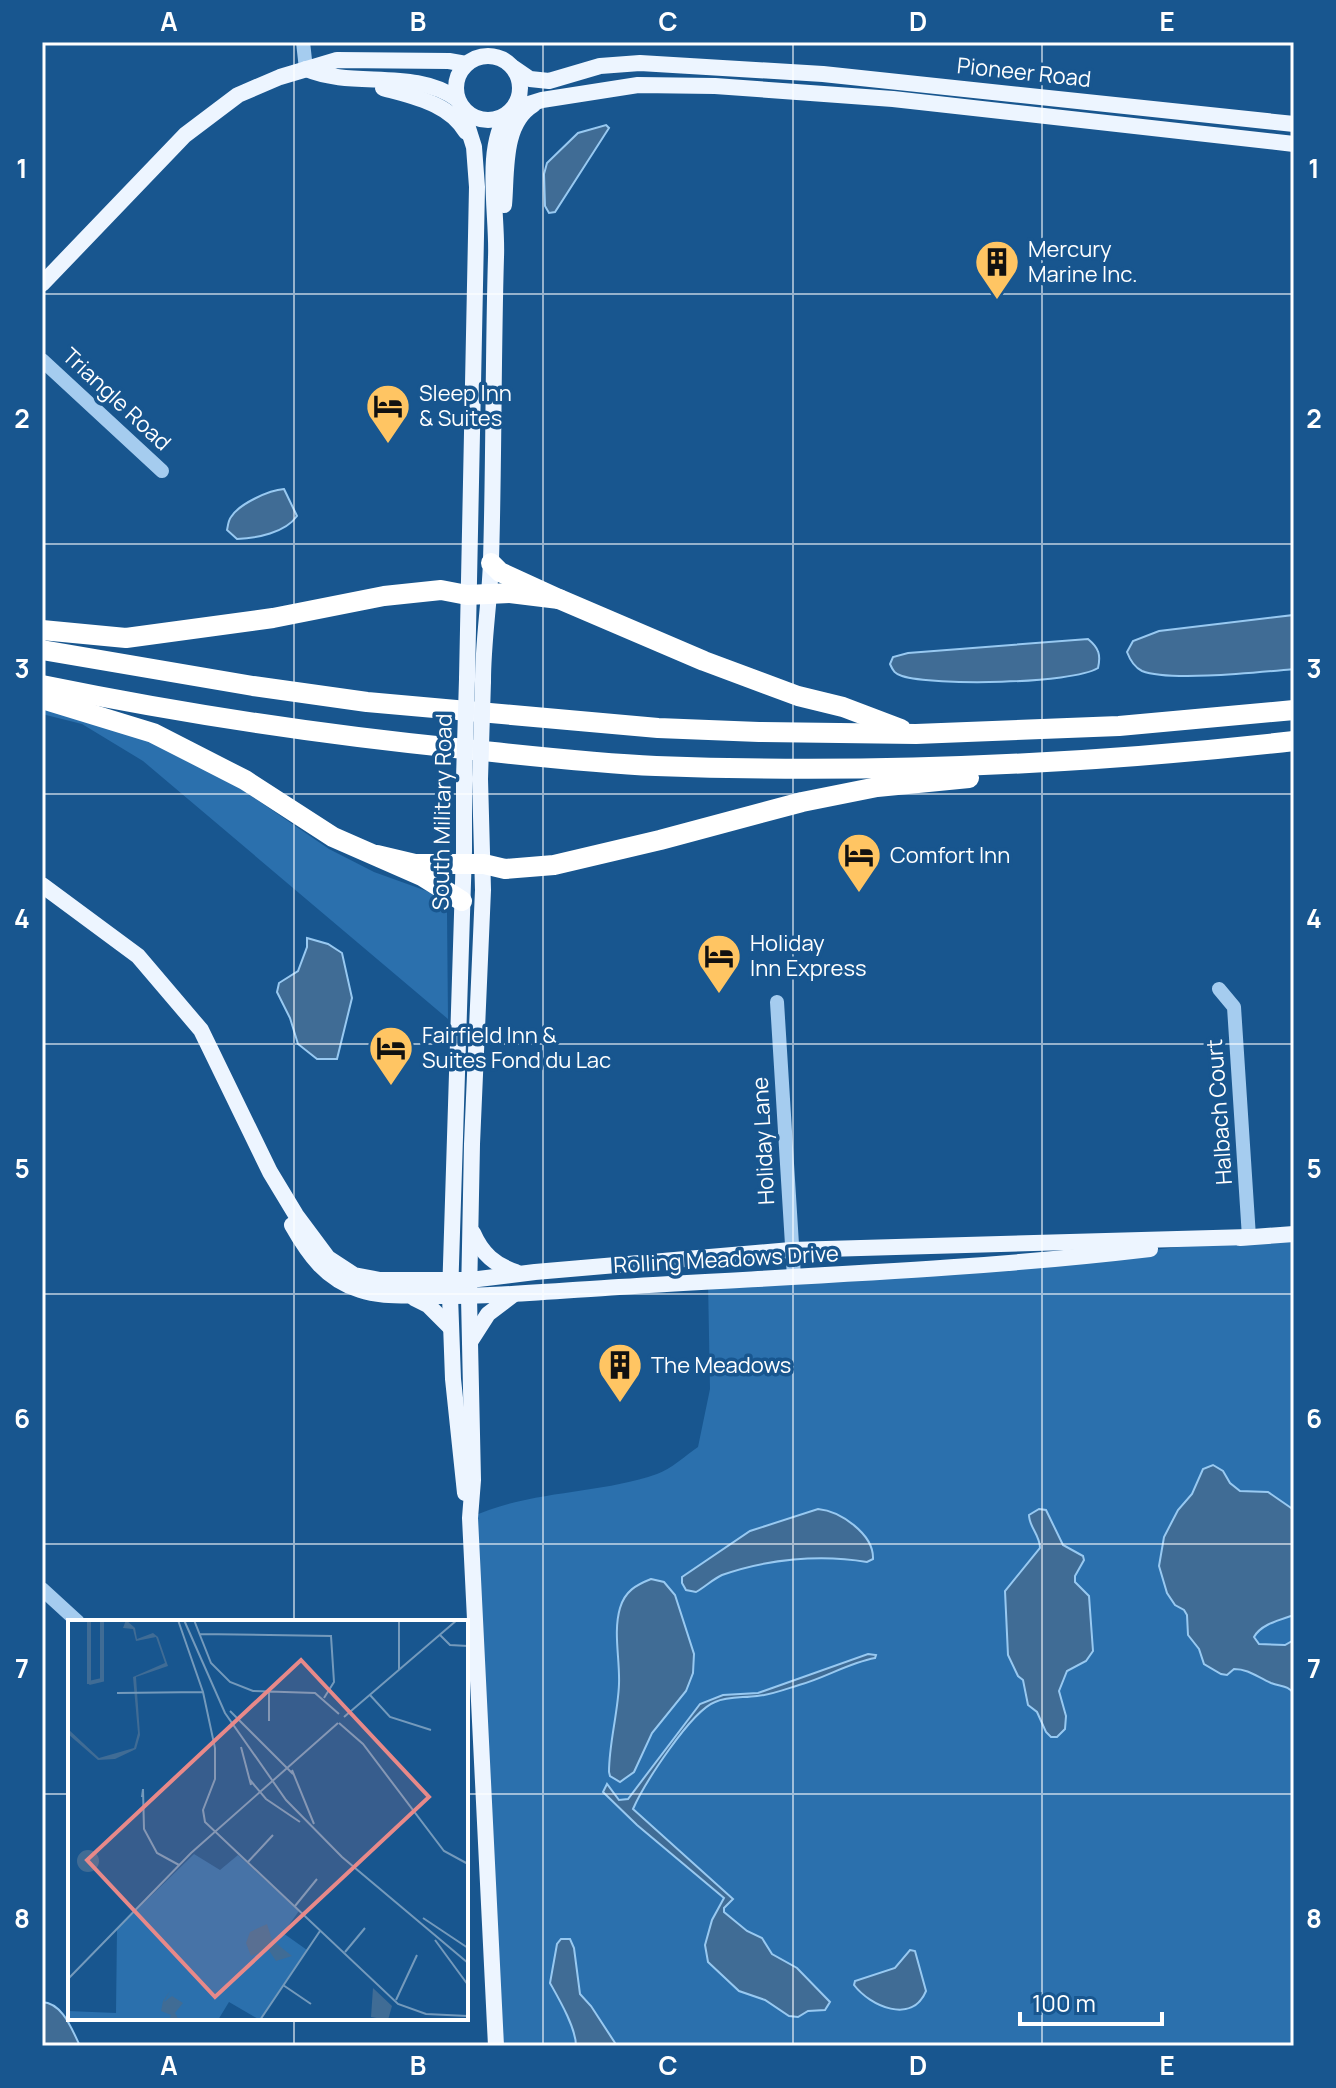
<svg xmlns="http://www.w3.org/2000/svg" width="1336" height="2088" viewBox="0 0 1336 2088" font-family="Manrope,sans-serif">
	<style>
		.green { fill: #2b70ad }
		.water { fill: #406c95; stroke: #98c9f1; stroke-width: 2 }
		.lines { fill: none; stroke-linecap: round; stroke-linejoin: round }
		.minor { stroke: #a5ccef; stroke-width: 14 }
		.major { stroke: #edf5ff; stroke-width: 16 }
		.highway { stroke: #fff; stroke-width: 20 }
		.major-bridge { stroke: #edf5ff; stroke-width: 16 }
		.grid { fill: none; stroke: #fff; stroke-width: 2; stroke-opacity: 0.55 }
		.labels { text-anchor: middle; stroke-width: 7; stroke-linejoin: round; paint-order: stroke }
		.street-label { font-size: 22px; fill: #fff; stroke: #18568f }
		.poi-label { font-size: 22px; fill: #fff; stroke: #18568f; text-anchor: start }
		.inset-river { fill: none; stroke: #406c95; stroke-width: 4 }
		.inset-road { fill: none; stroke: #749abc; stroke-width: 2 }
		.view { fill: #e88989; fill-opacity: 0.15; stroke: #e88989; stroke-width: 4 }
		.inset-edge { fill: none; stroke: #fff; stroke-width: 4 }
		.neatline { fill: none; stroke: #fff; stroke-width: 3 }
		.grid-label { font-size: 26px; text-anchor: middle; font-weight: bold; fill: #fff }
	</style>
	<rect width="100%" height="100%" fill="#18568f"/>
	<g class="green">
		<polygon points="42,705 145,738 222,776 329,849 374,872 435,894 444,900 447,913 448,1019 143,761 82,724 42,714"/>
		<path d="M1294,1234V2046H496L470,1518C527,1490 597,1495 657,1474C671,1469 685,1456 698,1447L710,1389L708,1281L1046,1262Z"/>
	</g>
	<g class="water">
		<polygon points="606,125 609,128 555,212 549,213 545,206 544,174 547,163 578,133"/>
		<path d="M284,489L297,516C285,533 257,538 237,539L227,530C228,526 228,521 231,517C239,504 269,490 284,489Z"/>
		<path d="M1294,615V669C1261,672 1170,682 1142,671C1134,667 1130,660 1127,652L1133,641L1159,631Z"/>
		<path d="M1088,639C1099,648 1101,655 1098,668C1072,684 933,686 902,676C895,674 893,671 890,664L893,657L908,653Z"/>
		<polygon points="307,938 328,944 342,953 352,998 337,1059 317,1059 298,1044 290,1018 277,992 279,983 298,971 307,947"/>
		<path d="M1213,1465L1223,1471L1230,1483L1240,1491L1268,1492L1294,1510V1615C1280,1620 1261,1624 1254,1637L1259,1644L1285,1645L1294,1640V1694C1288,1685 1281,1687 1271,1683C1257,1677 1249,1669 1234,1669L1227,1675L1221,1674L1204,1664L1199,1649L1188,1635L1187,1615L1184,1610L1175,1605L1167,1593L1159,1566L1164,1537L1178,1510L1192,1494L1203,1469Z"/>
		<path d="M818,1509C840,1511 874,1534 873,1559L867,1562C820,1554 767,1559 722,1575C713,1579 705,1587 696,1592L686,1590L682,1583V1577L750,1531Z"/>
		<path d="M1039,1509L1046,1510L1063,1545L1083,1556L1084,1560L1075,1576V1582L1089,1596L1093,1651L1086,1661L1067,1671L1059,1691L1066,1716L1065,1729L1057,1737H1051L1046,1732L1037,1712L1028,1705L1023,1680L1018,1676L1008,1655L1005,1591L1040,1548C1040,1535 1029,1527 1029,1515Z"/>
		<path d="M651,1579L664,1582L675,1595L694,1654L693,1673L686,1691L652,1733L634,1772L620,1782L610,1776L609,1772C609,1743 618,1713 619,1684C620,1659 613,1632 620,1608C625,1591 636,1585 651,1579Z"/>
		<path d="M868,1654L876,1655L875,1658C848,1663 825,1678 799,1685C786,1689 771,1695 757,1696C743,1698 728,1696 715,1702C691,1711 644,1784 633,1809L733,1899L724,1908V1912L747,1931L762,1938L772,1954L797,1968L830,2002L825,2010L808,2011L798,2017L789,2016L765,2000L739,1991L708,1962L705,1945L712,1920L724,1898L637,1825L603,1792L607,1784L619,1800L628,1799L700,1704L723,1695L758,1693Z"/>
		<path d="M561,1939H570L574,1948L580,1994L591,2006L617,2046H576C576,2028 559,1999 550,1983L557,1944Z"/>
		<path d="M910,1950L915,1951L926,1991C912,2025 870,2006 854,1985L855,1981L895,1968Z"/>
		<path d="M42,2002C63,2003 72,2030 80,2046H42Z"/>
	</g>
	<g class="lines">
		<g class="minor">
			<polyline points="303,42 306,69"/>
			<polyline points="42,360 162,471"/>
			<polyline points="1219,989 1234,1007 1249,1237"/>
			<polyline points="777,1002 794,1277"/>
			<polyline points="42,1589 78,1622"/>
		</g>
		<g class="major">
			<circle cx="488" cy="88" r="32"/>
			<polyline points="514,68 530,79 549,81 600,66 640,63 823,74 1294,124"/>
			<path d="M306,69C353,89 414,68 457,99"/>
			<path d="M383,88C414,97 449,103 466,132"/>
			<polyline points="462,109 474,147 477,187 467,679"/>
			<polyline points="513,109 542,100 638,85 715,86 893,99 1294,144"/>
			<path d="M504,205C507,173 502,124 533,105"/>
			<polyline points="42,284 185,135 238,95 280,77 337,60 449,61 466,64"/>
			<path d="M483,681C483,640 490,600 491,560C494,459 493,358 496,257C498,216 483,147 508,114"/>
			<polyline points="464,778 464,851 450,1296 453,1379 465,1493"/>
			<polyline points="480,779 483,890 472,1144 469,1297 473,1480 470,1518 496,2046"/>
			<polyline points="42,885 138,956 201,1030 270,1172 296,1215 328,1258 354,1275 380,1280 470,1280 535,1272 791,1250 1249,1237"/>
			<path d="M292,1225C309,1255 326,1279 360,1290C381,1297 404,1295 426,1296C490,1297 555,1291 619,1287C796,1276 973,1270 1150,1249"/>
			<path d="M473,1233C482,1254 495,1265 516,1272"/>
			<polyline points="1240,1238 1294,1234"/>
			<polyline points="414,1298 428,1305 451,1328"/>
			<polyline points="470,1342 488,1314 513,1295"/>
		</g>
		<g class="highway">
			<polyline points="491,563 500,572 559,599 704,661 798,696 843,707 901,729"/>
			<polyline points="42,630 126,638 273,618 384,596 441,590 467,595 510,593 559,599"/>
			<polyline points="42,650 253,686 367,702 658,728 759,732 916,734 1119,726 1294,710"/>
			<path d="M42,685C179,713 316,734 455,748C522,755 589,763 656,766C869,774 1082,765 1294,741"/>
			<polyline points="42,699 153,733 245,780 333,837 422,876 462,901"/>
			<polyline points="377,855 415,864 484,864 505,869 554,865 660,840 802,802 877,787 969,778"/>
		</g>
		<g class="major-bridge">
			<polyline points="464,778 467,679"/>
			<polyline points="480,779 483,681"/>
		</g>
	</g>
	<path class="grid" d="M294,42V1622M543,42V2046M793,42V2046M1042,42V2046M42,294H1294M42,544H1294M42,794H1294M42,1044H1294M42,1294H1294M42,1544H1294M42,1794H70M466,1794H1294M294,2018V2046"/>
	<defs>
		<g id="building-pin" transform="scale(2.3)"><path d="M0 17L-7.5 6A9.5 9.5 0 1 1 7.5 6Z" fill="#ffc563" stroke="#18568f"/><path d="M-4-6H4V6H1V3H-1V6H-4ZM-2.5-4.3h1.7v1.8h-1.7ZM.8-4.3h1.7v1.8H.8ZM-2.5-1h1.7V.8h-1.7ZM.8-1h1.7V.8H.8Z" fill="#111"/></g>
		<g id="hotel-pin" transform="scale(2.3)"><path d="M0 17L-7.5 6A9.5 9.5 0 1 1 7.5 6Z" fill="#ffc563" stroke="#18568f"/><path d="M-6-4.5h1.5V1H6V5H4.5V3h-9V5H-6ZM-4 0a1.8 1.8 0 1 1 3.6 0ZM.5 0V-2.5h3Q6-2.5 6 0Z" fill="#111"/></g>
	</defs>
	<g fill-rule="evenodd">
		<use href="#building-pin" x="997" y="262"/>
		<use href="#hotel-pin" x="388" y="406"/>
		<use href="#hotel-pin" x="859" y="855"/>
		<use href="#hotel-pin" x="719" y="956"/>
		<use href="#hotel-pin" x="391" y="1048"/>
		<use href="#building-pin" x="620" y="1365"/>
	</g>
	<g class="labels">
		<g class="street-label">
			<text transform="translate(1024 72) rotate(6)" y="8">Pioneer Road</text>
			<text transform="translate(117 399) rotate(43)" y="8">Triangle Road</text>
			<text transform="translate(442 812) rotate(-89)" y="8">South Military Road</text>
			<text transform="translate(1219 1112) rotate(-94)" y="8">Halbach Court</text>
			<text transform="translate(763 1141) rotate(-93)" y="8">Holiday Lane</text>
			<text transform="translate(726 1259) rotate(-3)" y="8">Rolling Meadows Drive</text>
		</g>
		<g class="poi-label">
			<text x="1028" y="257">Mercury<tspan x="1028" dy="25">Marine Inc.</tspan></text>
			<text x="419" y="401">Sleep Inn<tspan x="419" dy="25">&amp; Suites</tspan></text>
			<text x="890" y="863">Comfort Inn</text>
			<text x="750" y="951">Holiday<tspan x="750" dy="25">Inn Express</tspan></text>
			<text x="422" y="1043">Fairfield Inn &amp;<tspan x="422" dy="25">Suites Fond du Lac</tspan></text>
			<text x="651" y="1373">The Meadows</text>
		</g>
	</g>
	<g transform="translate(68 1620)">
		<rect width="400" height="400" fill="#18568f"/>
		<path d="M126,234L152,250L170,235L231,291L215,313L239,330L192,400L161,382L150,400H0V391L48,393L49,309Z" fill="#2b70ad"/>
		<path d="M58,0L67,8L69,19L85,13L90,17L100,46L68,57L72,115L68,129L47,139L30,140L0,114V109L31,138L66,128L70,113L65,57L97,43L88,17L68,21L65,9L55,8ZM9 241a11 11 0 1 1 22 0a11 11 0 1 1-22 0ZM199,304L204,320L224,336L208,341L200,329L183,336L178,323L182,312ZM305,368L324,386L320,400L303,397ZM102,371L96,382L104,376L115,383L107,393L111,400H101L103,395L93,391L95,381Z" fill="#406c95"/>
		<path class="inset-river" d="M21,63L34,60V0M21,64V0"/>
		<path class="inset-road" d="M110,0L135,72L147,128V159L135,190L137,202L330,384L358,394L400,396M116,0L157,93L218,180L274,237L400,343M126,0L143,43L162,62L185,71L247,73L271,94M131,14L263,16L266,62L256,78M372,15L382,25L400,26M331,50V0M201,72V101M49,73L135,72M302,75L322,97L363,110M162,91L225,154M276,97L389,0M271,103L295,124L376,231L400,244M173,127L183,165M224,150L246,204M182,160L198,179L232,202M74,177L75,169L76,209L89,233L111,245M179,243L205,215M227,286L249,259M355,298L400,328M367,320L400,365M277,332L297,308M0,359L123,233L270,103M215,365L243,384M328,380L349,335M192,400L252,311"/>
		<path class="view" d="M233,40L361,177L147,377L19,240Z"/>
		<rect width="400" height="400" class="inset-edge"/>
	</g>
	<rect width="1336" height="2088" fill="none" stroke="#18568f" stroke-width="88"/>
	<path d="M1020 2012v12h142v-12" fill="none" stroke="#ffffff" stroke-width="4"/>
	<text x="1032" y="2012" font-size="24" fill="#ffffff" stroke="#18568f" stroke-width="6" paint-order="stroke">100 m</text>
	<rect x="44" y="44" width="1248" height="2000" class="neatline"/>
	<g class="grid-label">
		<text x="169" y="31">A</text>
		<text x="418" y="31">B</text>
		<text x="668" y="31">C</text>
		<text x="918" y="31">D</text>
		<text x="1167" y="31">E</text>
		<text x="22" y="178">1</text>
		<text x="1314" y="178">1</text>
		<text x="22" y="428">2</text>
		<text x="1314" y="428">2</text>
		<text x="22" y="678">3</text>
		<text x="1314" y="678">3</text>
		<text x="22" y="928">4</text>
		<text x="1314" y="928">4</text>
		<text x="22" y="1178">5</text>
		<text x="1314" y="1178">5</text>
		<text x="22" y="1428">6</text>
		<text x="1314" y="1428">6</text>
		<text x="22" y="1678">7</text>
		<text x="1314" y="1678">7</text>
		<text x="22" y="1928">8</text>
		<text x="1314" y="1928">8</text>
		<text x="169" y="2075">A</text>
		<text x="418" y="2075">B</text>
		<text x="668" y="2075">C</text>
		<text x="918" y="2075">D</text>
		<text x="1167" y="2075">E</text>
	</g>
</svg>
